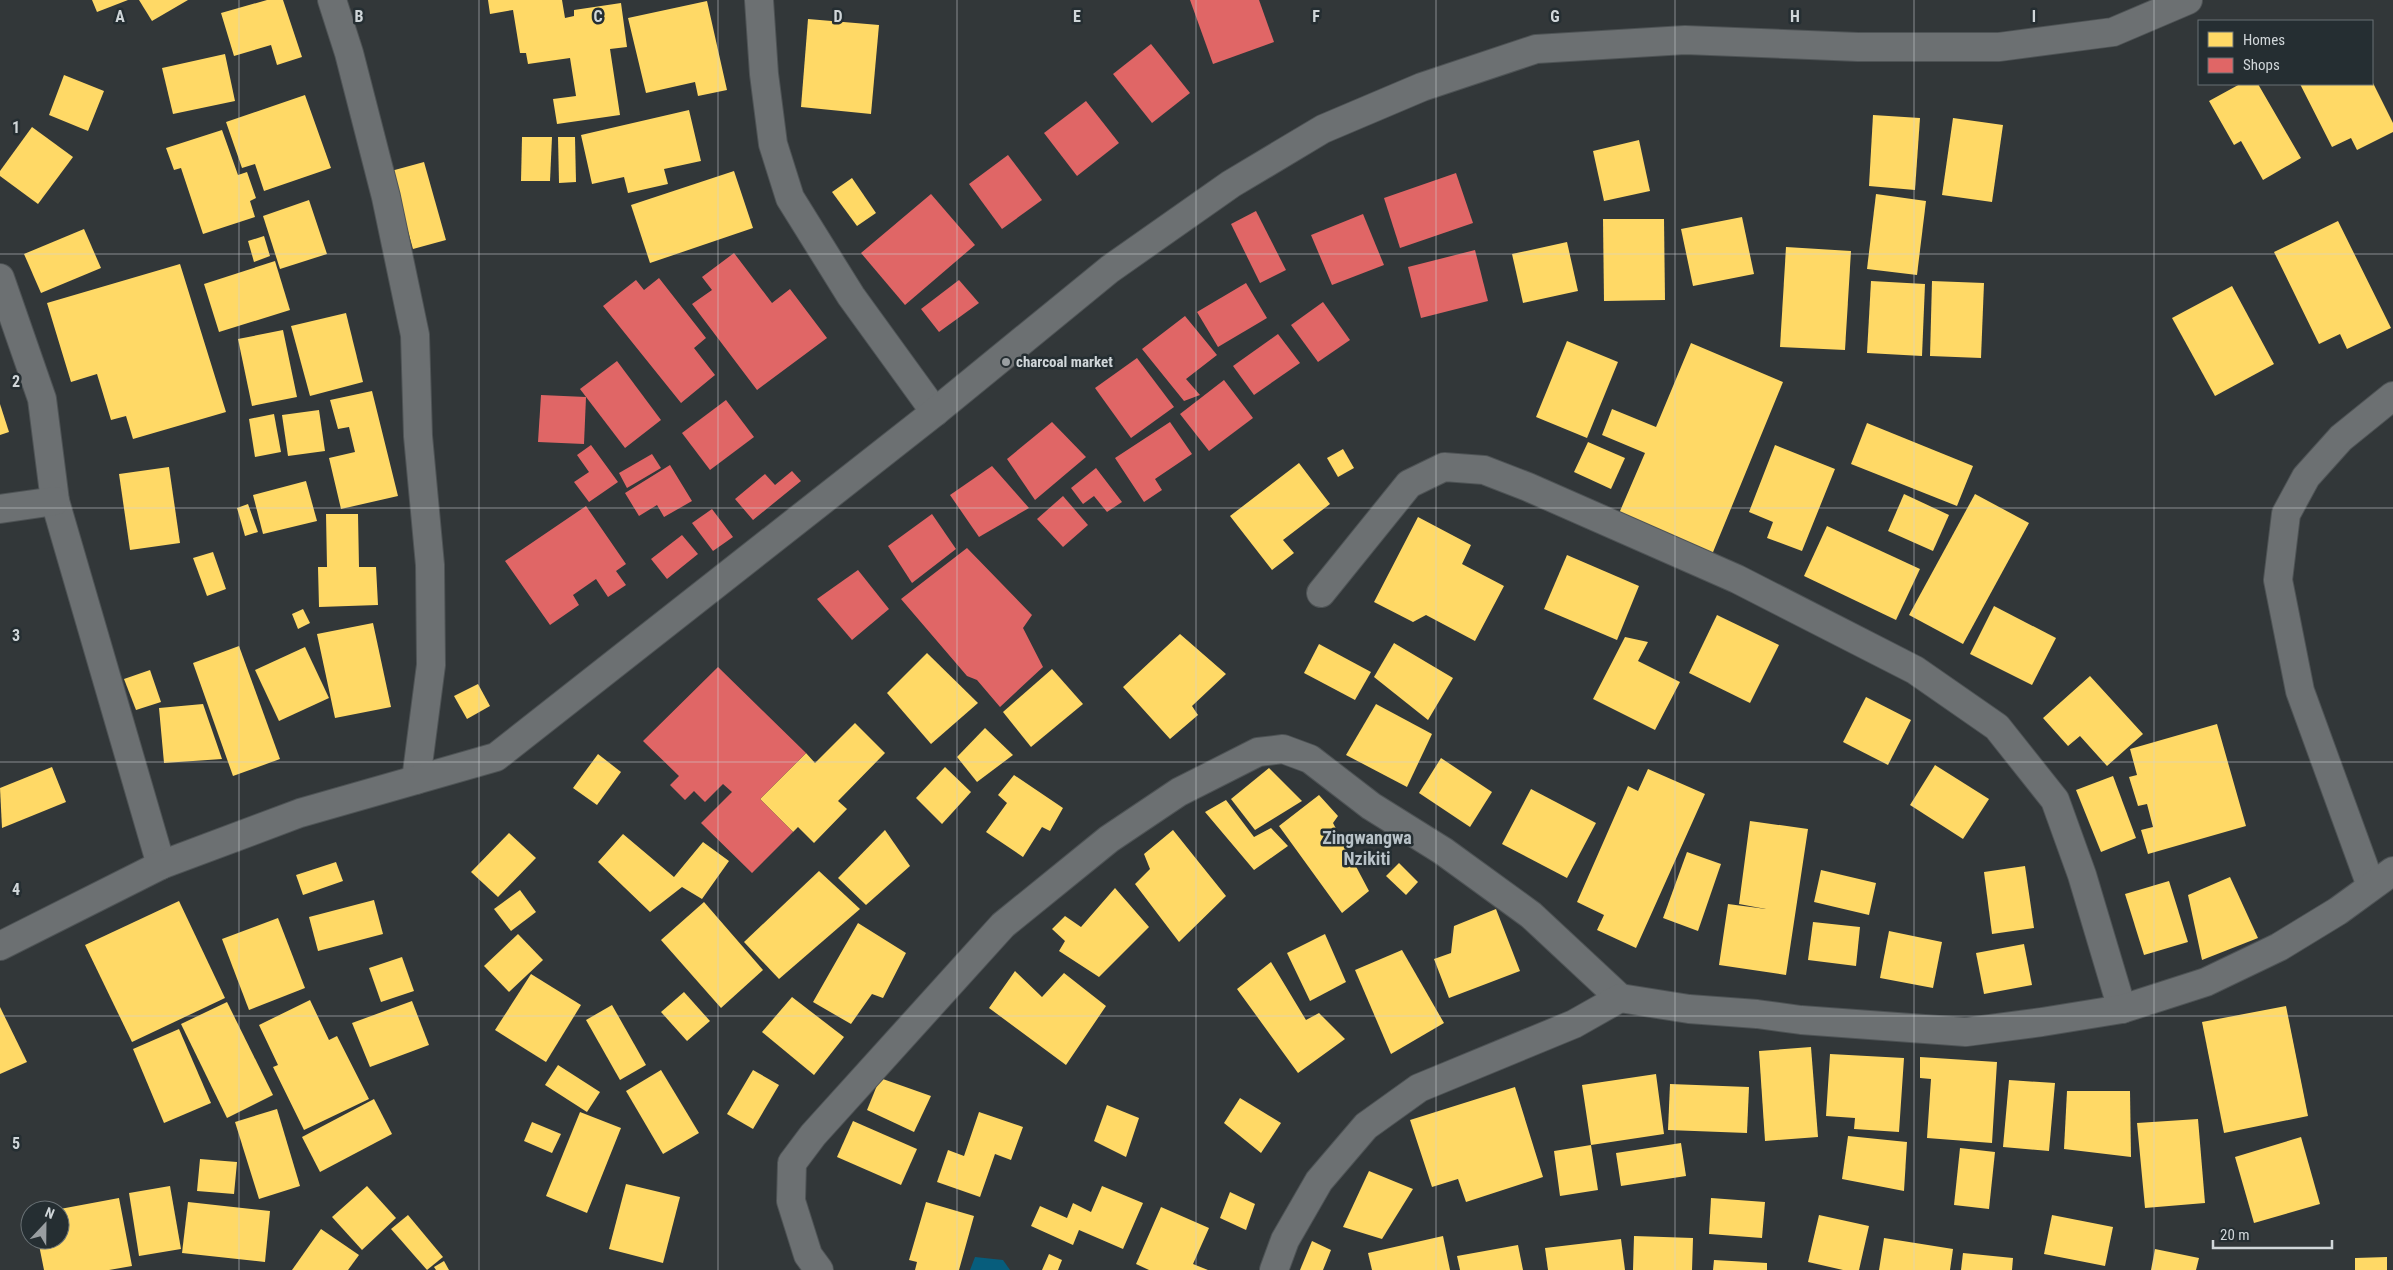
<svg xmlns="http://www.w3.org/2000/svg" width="2393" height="1270" viewBox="0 0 2393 1270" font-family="'Roboto Condensed',sans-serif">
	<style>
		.green { fill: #075d7c }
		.homes { fill: #ffd966 }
		.shops { fill: #e06666 }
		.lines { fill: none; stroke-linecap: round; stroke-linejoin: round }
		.minor-casing { stroke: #4e5355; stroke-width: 30 }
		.minor { stroke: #6c7072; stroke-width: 28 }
		.grid { fill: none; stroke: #d0d6d9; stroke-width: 1; stroke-opacity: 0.55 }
		.poi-dot { fill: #999ea1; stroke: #252e32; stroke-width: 2 }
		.labels { text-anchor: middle; stroke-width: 5; stroke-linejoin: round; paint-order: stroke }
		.poi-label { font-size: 15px; font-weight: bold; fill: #d0d6d9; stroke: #252e32; text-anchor: start }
		.quarter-label { font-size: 18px; font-weight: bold; fill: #b8c2c8; stroke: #252e32 }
		.grid-label { font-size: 16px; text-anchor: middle; font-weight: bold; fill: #d0d6d9; stroke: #252e32; stroke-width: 5; stroke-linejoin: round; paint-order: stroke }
	</style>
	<rect width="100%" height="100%" fill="#323739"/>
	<polygon class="green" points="975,1257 1003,1260 1010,1270 970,1270"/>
	<g class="homes">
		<polygon points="92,0 128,0 97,12"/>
		<polygon points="139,0 188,0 152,21"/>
		<polygon points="267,0 283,0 302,57 277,65 271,45 234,56 221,13"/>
		<polygon points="488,0 562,0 565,18 574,16 574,10 621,3 627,47 610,49 620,115 557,124 553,99 576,96 570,58 528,64 526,53 520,53 513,10 490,14"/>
		<polygon points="707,1 727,90 698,96 695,82 646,93 628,18"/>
		<polygon points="808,19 879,25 871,114 801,107"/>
		<polygon points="225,54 235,101 173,114 162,68"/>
		<polygon points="64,75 104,91 88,131 49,115"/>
		<polygon points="2372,81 2393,123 2393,132 2357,150 2351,138 2332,147 2300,84 2372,84"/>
		<polygon points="2240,84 2258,84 2301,158 2263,180 2241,141 2234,145 2209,101"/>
		<polygon points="305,95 331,168 264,191 255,164 242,168 226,122"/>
		<polygon points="689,110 701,161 664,169 668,184 628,193 624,177 592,184 581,135"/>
		<polygon points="1873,115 1920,118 1915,190 1869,186"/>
		<polygon points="1953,118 2003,125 1992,202 1942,195"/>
		<polygon points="32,127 73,157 38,204 0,176 0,171"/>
		<polygon points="222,130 238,175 247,172 256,198 250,201 255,217 203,234 181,168 174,170 166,148"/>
		<polygon points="522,137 552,137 550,181 521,181"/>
		<polygon points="558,137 575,137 576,182 559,183"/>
		<polygon points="1639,140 1650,191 1604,201 1593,151"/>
		<polygon points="424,162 446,240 413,249 391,171"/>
		<polygon points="734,171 753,228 650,263 631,205"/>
		<polygon points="852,178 876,213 857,226 832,192"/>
		<polygon points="1876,194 1926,201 1917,275 1867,269"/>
		<polygon points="309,200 327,254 280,269 263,216"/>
		<polygon points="1742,217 1754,274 1693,286 1681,229"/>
		<polygon points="1603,219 1664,219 1665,300 1604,301"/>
		<polygon points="2338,221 2391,328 2347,349 2340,334 2319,344 2274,252"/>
		<polygon points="84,229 101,268 41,293 24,254"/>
		<polygon points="264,236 270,256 254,262 248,241"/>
		<polygon points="1567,242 1578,291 1523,303 1512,254"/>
		<polygon points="1786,247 1851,251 1845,350 1780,347"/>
		<polygon points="275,261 290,310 219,332 204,284"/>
		<polygon points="180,264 226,412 133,439 126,416 111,420 97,374 71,382 47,303"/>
		<polygon points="1871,281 1925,284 1922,356 1867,353"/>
		<polygon points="1932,281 1984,283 1981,358 1930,356"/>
		<polygon points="2232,286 2274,364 2215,396 2172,318"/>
		<polygon points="346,313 363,382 310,396 291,326"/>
		<polygon points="283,330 297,397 252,406 238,339"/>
		<polygon points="1567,341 1618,362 1587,438 1536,417"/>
		<polygon points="1691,343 1783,382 1711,557 1617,518 1645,453 1602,435 1612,409 1656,427"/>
		<polygon points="372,391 398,496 341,509 329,458 355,452 349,427 338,429 330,400"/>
		<polygon points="0,404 9,432 0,435"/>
		<polygon points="319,410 325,451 288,456 282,415"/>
		<polygon points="274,414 281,452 255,457 249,419"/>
		<polygon points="1867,423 1973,466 1957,506 1851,464"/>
		<polygon points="1588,442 1625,458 1611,489 1574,472"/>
		<polygon points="1775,445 1835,469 1802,551 1767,538 1773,522 1749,512"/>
		<polygon points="1343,449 1354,468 1338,477 1327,458"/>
		<polygon points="1299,463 1330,504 1283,540 1294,553 1272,570 1230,516"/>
		<polygon points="169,467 180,543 130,550 119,474"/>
		<polygon points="306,481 317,521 263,534 253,495"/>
		<polygon points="1904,494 1949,515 1933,551 1888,531"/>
		<polygon points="1975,494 2029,523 1963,644 1909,615"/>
		<polygon points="248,504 258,532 245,536 237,508"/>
		<polygon points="326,514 358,514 359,567 376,567 378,605 319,607 318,567 327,567"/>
		<polygon points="1418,517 1471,545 1462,564 1504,586 1475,641 1426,615 1413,622 1374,602"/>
		<polygon points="1827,526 1920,569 1896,620 1804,576"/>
		<polygon points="213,552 226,589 207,596 193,558"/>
		<polygon points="1567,555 1639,586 1617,640 1544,609"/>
		<polygon points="1994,606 2056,638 2032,685 1970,654"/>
		<polygon points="303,609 310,623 298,629 292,614"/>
		<polygon points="1717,615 1779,645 1750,703 1689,673"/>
		<polygon points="373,623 391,707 335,718 317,634"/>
		<polygon points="1180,634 1226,674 1192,706 1198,715 1170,739 1123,687"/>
		<polygon points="1625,637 1648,642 1638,661 1680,682 1655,730 1593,699"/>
		<polygon points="1394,643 1453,678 1428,720 1374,677"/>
		<polygon points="1319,644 1371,672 1355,700 1304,673"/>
		<polygon points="239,646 280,759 233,776 193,663"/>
		<polygon points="305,647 329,698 279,721 255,670"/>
		<polygon points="927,653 978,703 931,744 887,693"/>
		<polygon points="1052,669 1083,704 1031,747 1003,712"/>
		<polygon points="150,670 161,702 136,710 124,679"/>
		<polygon points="2090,676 2143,734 2107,766 2080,736 2068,746 2043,718"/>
		<polygon points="478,684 490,706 467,719 454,696"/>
		<polygon points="1866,697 1911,720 1888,765 1843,742"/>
		<polygon points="203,704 222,759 164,763 159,708"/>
		<polygon points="1376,704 1432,734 1407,787 1346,755"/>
		<polygon points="855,723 885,753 838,801 847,809 814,843 798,827 793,832 760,799 806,753 815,763"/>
		<polygon points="2217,724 2246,826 2148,854 2141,830 2153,827 2147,804 2138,806 2129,777 2137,775 2130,749"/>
		<polygon points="985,728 1013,755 977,782 957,757"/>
		<polygon points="598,754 621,772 597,805 573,788"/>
		<polygon points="1441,758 1492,792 1470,827 1419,793"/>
		<polygon points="1935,765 1989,799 1963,839 1910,805"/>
		<polygon points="52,767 66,802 2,828 0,788"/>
		<polygon points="945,767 971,792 942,824 916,798"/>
		<polygon points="1269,768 1302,801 1255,830 1231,799"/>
		<polygon points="1648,769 1705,794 1636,948 1597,930 1604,915 1577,902 1628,786 1638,791"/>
		<polygon points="1014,775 1063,808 1050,831 1042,827 1023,857 986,832 1007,803 998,795"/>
		<polygon points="2113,776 2136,838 2101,852 2076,790"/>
		<polygon points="1531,789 1596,823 1567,878 1502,844"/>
		<polygon points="1319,795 1338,816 1333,823 1369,891 1342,913 1279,826"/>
		<polygon points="1226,800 1254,837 1271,828 1288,846 1254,870 1205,812"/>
		<polygon points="1750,821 1808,829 1786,975 1719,965 1728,904 1766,909 1739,904"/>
		<polygon points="885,830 910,866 866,905 838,878"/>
		<polygon points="1173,830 1226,896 1179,942 1135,884 1150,869 1144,854"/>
		<polygon points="509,833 536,858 498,897 471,872"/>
		<polygon points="623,834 674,877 703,842 729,861 702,899 682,887 650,912 598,862"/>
		<polygon points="1687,852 1721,864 1698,931 1663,918"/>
		<polygon points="336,862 343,881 303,895 296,875"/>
		<polygon points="1399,863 1418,882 1406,895 1386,876"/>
		<polygon points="2025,866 2034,928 1992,934 1984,872"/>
		<polygon points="1821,870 1876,883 1869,915 1814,902"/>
		<polygon points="819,871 860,909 779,979 744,942"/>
		<polygon points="2230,877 2258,938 2202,960 2188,895"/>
		<polygon points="2169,881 2188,942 2144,955 2125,894"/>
		<polygon points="1115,888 1149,927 1099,977 1059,951 1065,941 1052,929 1065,916 1081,927"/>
		<polygon points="520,890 536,912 511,931 494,909"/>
		<polygon points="374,900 383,934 318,951 309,917"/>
		<polygon points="179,901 225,998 132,1042 85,945"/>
		<polygon points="704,902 763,970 721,1008 661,940"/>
		<polygon points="1496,909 1520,971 1449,998 1434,959 1451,953 1454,926"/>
		<polygon points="278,918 305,988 249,1010 222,939"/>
		<polygon points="1813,922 1860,927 1856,966 1808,960"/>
		<polygon points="858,923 906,953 883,998 872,994 851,1024 813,1002"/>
		<polygon points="1889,931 1942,942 1933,988 1880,978"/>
		<polygon points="518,934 543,960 509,992 484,966"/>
		<polygon points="1325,934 1346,982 1310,1001 1287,953"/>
		<polygon points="2024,944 2032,985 1984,994 1976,953"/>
		<polygon points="1402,950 1444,1023 1391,1054 1355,970"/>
		<polygon points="402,957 414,991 381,1002 369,968"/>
		<polygon points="1271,962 1306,1020 1319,1013 1345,1039 1298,1073 1237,989"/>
		<polygon points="1015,971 1042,997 1064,973 1106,1006 1066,1065 989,1008"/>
		<polygon points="531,974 581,1005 546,1062 495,1030"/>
		<polygon points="684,992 710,1021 687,1041 661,1012"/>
		<polygon points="792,997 844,1037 814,1075 762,1032"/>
		<polygon points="310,1000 329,1040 337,1036 369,1099 304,1130 273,1067 278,1065 259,1025"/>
		<polygon points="412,1001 429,1045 370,1067 352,1023"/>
		<polygon points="227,1002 273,1095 227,1118 181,1024"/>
		<polygon points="612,1005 646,1065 620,1080 586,1020"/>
		<polygon points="2286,1006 2308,1116 2224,1133 2202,1022"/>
		<polygon points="0,1007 27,1062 0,1074"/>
		<polygon points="179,1029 211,1103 164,1123 133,1049"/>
		<polygon points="1811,1047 1818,1137 1765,1141 1759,1051"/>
		<polygon points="1830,1054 1904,1058 1899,1132 1854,1129 1855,1118 1826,1116"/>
		<polygon points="1920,1057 1997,1062 1992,1143 1927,1138 1931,1079 1920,1078"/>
		<polygon points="558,1065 600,1092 587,1112 545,1085"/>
		<polygon points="661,1070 699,1133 663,1154 626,1091"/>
		<polygon points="753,1070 779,1085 753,1129 727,1114"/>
		<polygon points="1656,1074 1664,1134 1591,1145 1598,1190 1560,1196 1554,1151 1591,1145 1582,1085"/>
		<polygon points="880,1078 931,1096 914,1132 867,1110"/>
		<polygon points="2009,1080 2055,1083 2049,1151 2003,1147"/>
		<polygon points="1670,1084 1749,1087 1747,1133 1668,1130"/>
		<polygon points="1515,1087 1543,1177 1466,1202 1458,1179 1432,1187 1410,1120"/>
		<polygon points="2067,1091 2130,1091 2131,1157 2064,1149"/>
		<polygon points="1240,1098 1281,1123 1261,1153 1224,1123"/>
		<polygon points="374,1099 392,1134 320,1172 302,1137"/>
		<polygon points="1107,1105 1139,1118 1126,1157 1094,1141"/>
		<polygon points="277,1109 300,1186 259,1199 235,1122"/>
		<polygon points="580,1112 621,1128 587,1213 546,1196"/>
		<polygon points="979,1112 1023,1127 1011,1160 995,1154 980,1197 937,1182 948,1150 964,1156"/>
		<polygon points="2198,1119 2205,1203 2145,1208 2137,1123"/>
		<polygon points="853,1121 917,1149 901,1185 837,1157"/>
		<polygon points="532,1122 561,1134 552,1153 524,1141"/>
		<polygon points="1848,1136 1907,1142 1904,1191 1842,1179"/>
		<polygon points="2301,1137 2320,1204 2254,1223 2235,1157"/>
		<polygon points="1681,1143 1686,1176 1621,1186 1616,1153"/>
		<polygon points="1960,1148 1995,1152 1989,1209 1954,1205"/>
		<polygon points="200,1159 237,1162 234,1194 197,1191"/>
		<polygon points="1369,1171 1413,1189 1382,1239 1343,1227"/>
		<polygon points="626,1184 680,1197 663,1263 609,1249"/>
		<polygon points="170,1186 181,1249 139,1256 129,1193"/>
		<polygon points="367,1186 396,1218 362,1250 332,1217"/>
		<polygon points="1102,1186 1143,1203 1123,1249 1079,1230 1073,1245 1031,1226 1040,1206 1067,1218 1073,1203 1091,1212"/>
		<polygon points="1230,1192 1255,1204 1246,1230 1220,1218"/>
		<polygon points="119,1198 132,1266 109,1270 44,1270 38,1240 60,1240 60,1209"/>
		<polygon points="1711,1198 1765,1202 1762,1238 1709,1234"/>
		<polygon points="188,1202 270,1211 265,1262 182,1253"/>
		<polygon points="926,1202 974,1216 959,1270 915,1270 917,1262 909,1260"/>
		<polygon points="1161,1207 1209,1228 1193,1264 1208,1270 1149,1270 1136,1264"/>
		<polygon points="408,1215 443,1257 427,1270 391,1229"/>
		<polygon points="1819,1215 1869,1226 1859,1270 1843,1270 1808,1262"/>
		<polygon points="2052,1215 2113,1227 2105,1266 2044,1254"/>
		<polygon points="321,1229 359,1255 348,1270 292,1270"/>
		<polygon points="1443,1236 1450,1270 1372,1270 1368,1253"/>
		<polygon points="1634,1236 1693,1238 1692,1270 1633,1270"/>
		<polygon points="1884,1238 1953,1249 1950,1270 1879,1270"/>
		<polygon points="1621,1239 1625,1270 1548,1270 1545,1248"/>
		<polygon points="1312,1241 1331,1250 1323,1270 1300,1270"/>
		<polygon points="1518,1245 1523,1270 1460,1270 1457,1256"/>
		<polygon points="2155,1249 2199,1258 2196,1270 2151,1270"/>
		<polygon points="1963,1253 2013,1258 2012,1270 1961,1270"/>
		<polygon points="1049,1254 1062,1260 1058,1270 1042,1270"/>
		<polygon points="2387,1257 2387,1270 2355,1270 2355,1258"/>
		<polygon points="1714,1260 1767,1263 1767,1270 1713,1270"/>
		<polygon points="444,1261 449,1270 436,1270 434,1267"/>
	</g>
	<g class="shops">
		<polygon points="1190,0 1259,0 1274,42 1213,64"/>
		<polygon points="1151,44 1190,93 1152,123 1113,74"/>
		<polygon points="1086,101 1119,143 1077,176 1044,133"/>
		<polygon points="1008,155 1042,200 1002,229 969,184"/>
		<polygon points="1456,173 1473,223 1400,248 1384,198"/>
		<polygon points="931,194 975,245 905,305 861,253"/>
		<polygon points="1256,211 1286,270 1260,283 1231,224"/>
		<polygon points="1363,214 1384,265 1332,285 1311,235"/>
		<polygon points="1475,250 1488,301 1421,318 1408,267"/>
		<polygon points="734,253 772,303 790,289 827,338 757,390 692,304 712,290 702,277"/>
		<polygon points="659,278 706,338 694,348 715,375 681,403 603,306 636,280 644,290"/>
		<polygon points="959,280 979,303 939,332 921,309"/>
		<polygon points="1246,283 1267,318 1218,347 1197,312"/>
		<polygon points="1323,302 1350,340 1318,362 1291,325"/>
		<polygon points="1185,316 1217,355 1186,379 1200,395 1184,401 1142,349"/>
		<polygon points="1278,334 1300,363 1254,395 1233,366"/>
		<polygon points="1137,358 1174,407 1131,438 1095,388"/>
		<polygon points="617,361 661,420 625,448 580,389"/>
		<polygon points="1224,380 1253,418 1209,451 1180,414"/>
		<polygon points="541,395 586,397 584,444 538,442"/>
		<polygon points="726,400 754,437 710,470 682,433"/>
		<polygon points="1052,422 1086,457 1035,500 1007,459"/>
		<polygon points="1170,422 1192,454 1155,479 1162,490 1144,502 1115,458"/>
		<polygon points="591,445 618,482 589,502 574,482 589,472 577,455"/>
		<polygon points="652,454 661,468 627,488 619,473"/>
		<polygon points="670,465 692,501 664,517 657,505 639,516 625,493"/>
		<polygon points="992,466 1029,508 979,537 950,495"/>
		<polygon points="1096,468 1122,502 1107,512 1094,496 1083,504 1071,488"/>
		<polygon points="792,471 801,481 753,520 735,499 765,474 775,485"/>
		<polygon points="1063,496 1088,525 1063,547 1037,519"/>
		<polygon points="586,506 626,564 616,571 626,585 608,597 596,579 573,595 579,605 550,625 505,561"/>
		<polygon points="712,509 733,537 713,551 692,523"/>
		<polygon points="932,514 956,549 912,583 888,546"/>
		<polygon points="682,535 698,554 667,579 651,559"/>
		<polygon points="967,548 1032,615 1023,628 1043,667 1000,707 977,680 967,676 901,599"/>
		<polygon points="858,570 889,609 852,640 817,599"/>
		<polygon points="718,667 806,753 760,799 793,832 752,873 701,823 732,792 723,784 705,802 694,791 685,800 670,785 679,776 643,741"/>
	</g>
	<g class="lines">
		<g class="minor-casing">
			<g id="minor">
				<polyline points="332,0 349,53 386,197 415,335 418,436 430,565 431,665 416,780"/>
				<polyline points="759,0 764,74 773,144 790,198 851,296 935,412"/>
				<polyline points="0,278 42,399 55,501 161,865"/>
				<polyline points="0,509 55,501"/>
				<polyline points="1321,593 1409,484 1444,467 1484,470 1528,487 1737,579 1915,670 1997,727 2055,800 2082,875 2122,1009"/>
				<polyline points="2371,886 2300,691 2278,580 2286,514 2306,477 2341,438 2393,396"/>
				<polyline points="0,946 161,865 300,813 496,757 935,412 1110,269 1231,184 1323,129 1422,87 1536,49 1685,40 1858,47 1999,47 2113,32 2188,0"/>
				<polyline points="819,1270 808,1255 791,1201 792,1163 813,1135 1003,925 1109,839 1179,792 1258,752 1283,749 1310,759 1371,806 1443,851 1531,915 1620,998"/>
				<polyline points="1274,1270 1285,1240 1319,1181 1366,1126 1419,1088 1574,1024 1620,998 1689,1009 1757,1014 1801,1020 1966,1032 2042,1022 2122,1009 2206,982 2279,947 2338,911 2393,871"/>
			</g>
		</g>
		<use href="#minor" class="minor"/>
	</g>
	<path class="grid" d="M239,0V1270M479,0V1270M718,0V1270M957,0V1270M1196,0V1270M1436,0V1270M1675,0V1270M1914,0V1270M2154,0V1270M0,254H2393M0,508H2393M0,762H2393M0,1016H2393"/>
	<circle class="poi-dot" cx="1006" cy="362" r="5"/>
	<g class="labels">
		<g class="poi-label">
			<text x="1016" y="367">charcoal market</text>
		</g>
		<g class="quarter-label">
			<text x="1367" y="844">Zingwangwa<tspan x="1367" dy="21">Nzikiti</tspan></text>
		</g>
	</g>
	<g class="grid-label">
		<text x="120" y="22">A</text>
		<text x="359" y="22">B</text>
		<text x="598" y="22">C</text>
		<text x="838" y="22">D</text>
		<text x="1077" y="22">E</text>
		<text x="1316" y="22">F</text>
		<text x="1555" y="22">G</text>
		<text x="1795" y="22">H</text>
		<text x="2034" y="22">I</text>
		<text x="16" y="133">1</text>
		<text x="16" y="387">2</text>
		<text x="16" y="641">3</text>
		<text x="16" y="895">4</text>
		<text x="16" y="1149">5</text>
	</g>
	<rect x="2198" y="20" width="175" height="65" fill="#252e32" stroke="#697175"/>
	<rect x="2208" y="32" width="25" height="15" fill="#ffd966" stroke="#697175"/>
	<text x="2243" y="45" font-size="15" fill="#d0d6d9">Homes</text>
	<rect x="2208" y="58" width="25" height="15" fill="#e06666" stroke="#697175"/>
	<text x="2243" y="70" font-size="15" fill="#d0d6d9">Shops</text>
	<g transform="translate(45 1225) rotate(22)"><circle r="24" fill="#252e32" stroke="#697175"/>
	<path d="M0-4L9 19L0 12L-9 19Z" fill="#999ea1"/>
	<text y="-8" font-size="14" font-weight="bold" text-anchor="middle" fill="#d0d6d9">N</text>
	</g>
	<path d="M2213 1240v8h119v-8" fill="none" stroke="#d0d6d9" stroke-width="2.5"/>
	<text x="2220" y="1240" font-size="15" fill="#d0d6d9" stroke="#252e32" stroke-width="4" paint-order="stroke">20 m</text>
</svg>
